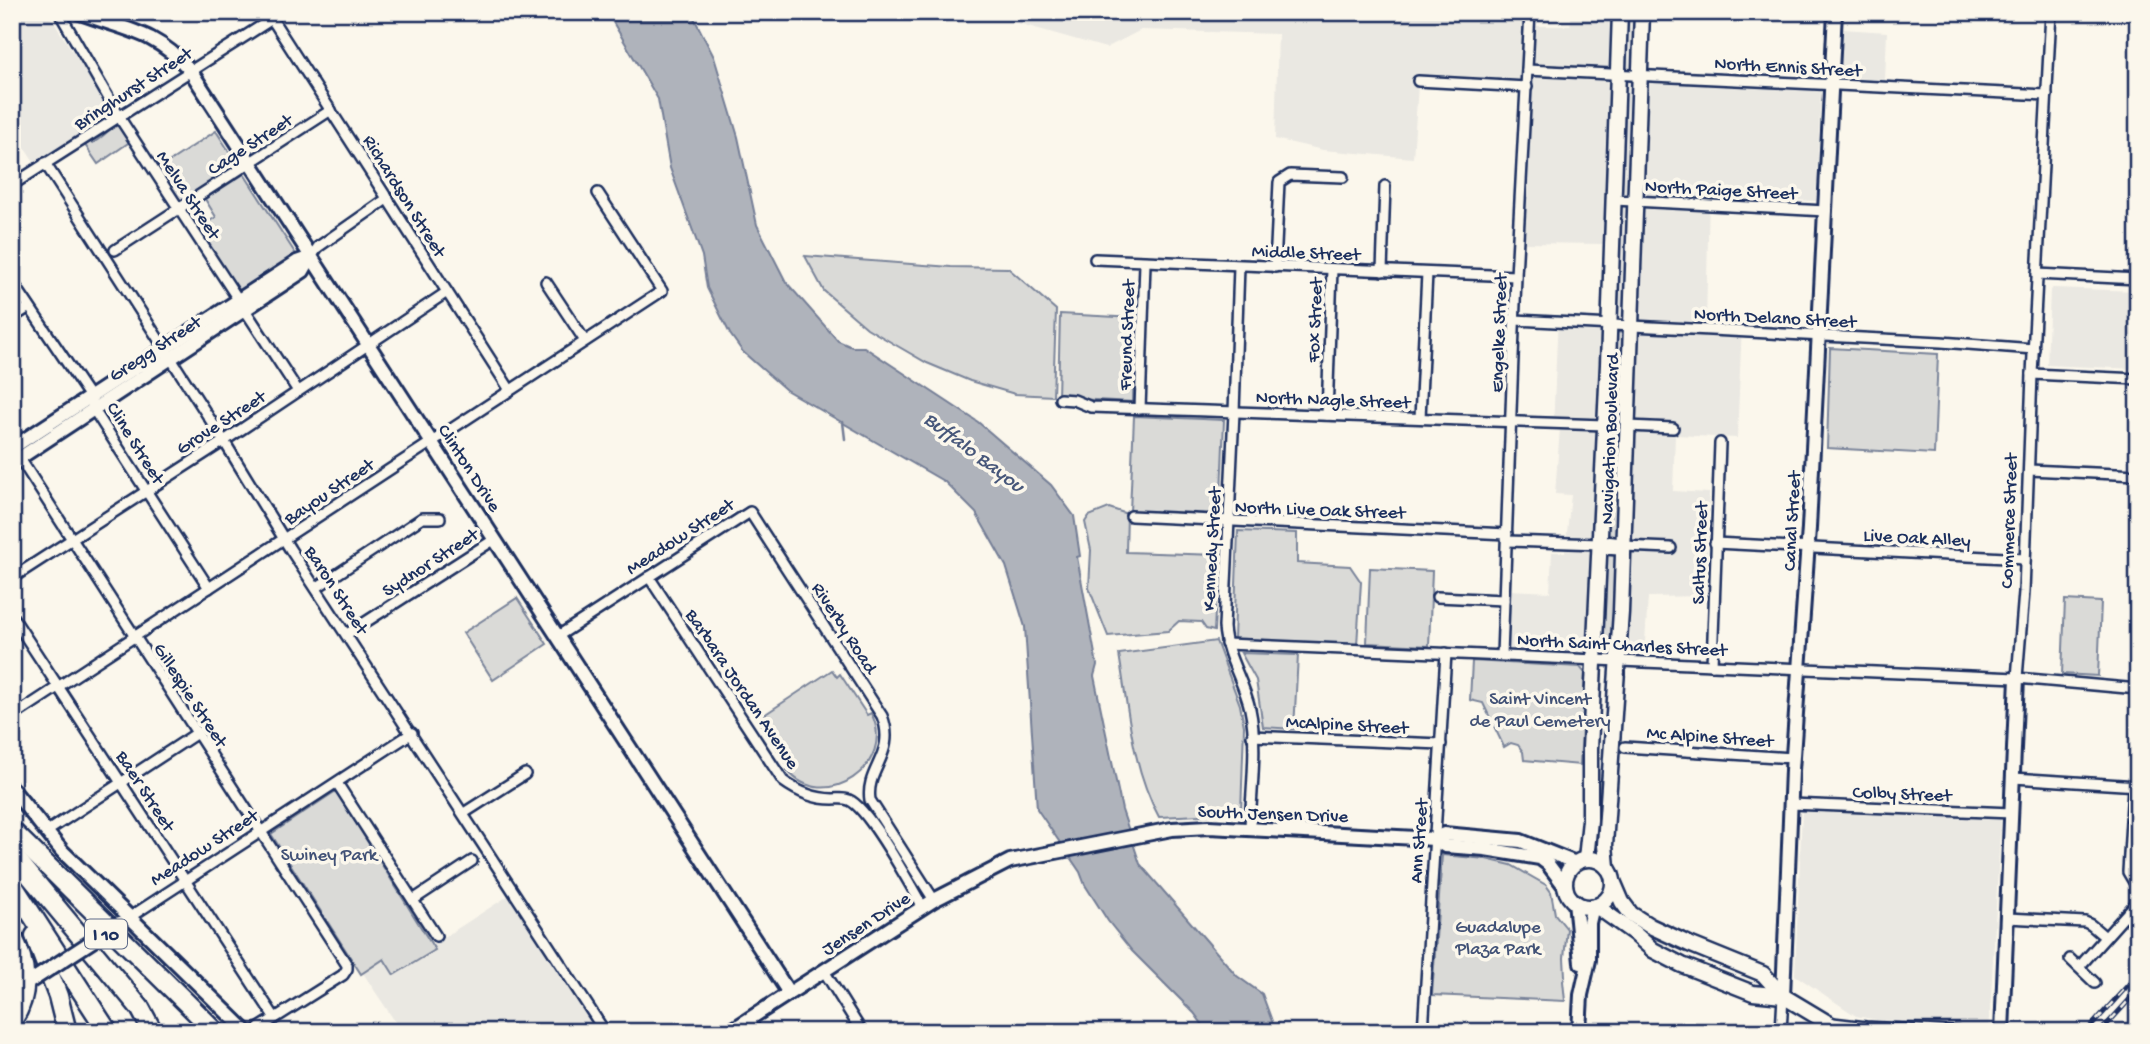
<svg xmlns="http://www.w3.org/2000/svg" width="2150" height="1044" viewBox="0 0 2150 1044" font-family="'Gochi Hand',sans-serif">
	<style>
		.built { fill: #eae8e2 }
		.green { fill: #dadad7; stroke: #7a849a; stroke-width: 2 }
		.water { fill: #afb3bb; stroke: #747e96; stroke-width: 2 }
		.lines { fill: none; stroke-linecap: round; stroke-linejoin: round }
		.stream { stroke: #747e96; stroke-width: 2.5 }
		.minor-casing { stroke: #1b2f5e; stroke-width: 14 }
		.tertiary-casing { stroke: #1b2f5e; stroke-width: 18 }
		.secondary-casing { stroke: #1b2f5e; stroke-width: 18 }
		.primary-casing { stroke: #1b2f5e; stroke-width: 19 }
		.motorway-casing { stroke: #1b2f5e; stroke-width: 23 }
		.minor { stroke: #fbf7ec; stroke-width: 9 }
		.tertiary { stroke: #fbf7ec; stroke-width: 12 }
		.secondary { stroke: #fbf7ec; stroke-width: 12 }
		.primary { stroke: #fbf7ec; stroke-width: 14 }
		.motorway { stroke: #fbf7ec; stroke-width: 18 }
		.rail-casing { stroke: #1b2f5e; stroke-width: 5 }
		.rail { stroke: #fbf7ec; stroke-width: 2.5; stroke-dasharray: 8; stroke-linecap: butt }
		.tertiary-bridge-casing { stroke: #1b2f5e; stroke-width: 18; stroke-linecap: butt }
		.motorway-bridge-casing { stroke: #1b2f5e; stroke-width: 23; stroke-linecap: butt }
		.tertiary-bridge { stroke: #fbf7ec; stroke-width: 12 }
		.motorway-bridge { stroke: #fbf7ec; stroke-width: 18 }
		.labels { text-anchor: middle; stroke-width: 7; stroke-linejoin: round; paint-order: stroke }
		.shield { fill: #fbf7ec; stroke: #5e6b89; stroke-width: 2 }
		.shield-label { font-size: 18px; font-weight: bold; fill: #1b2f5e }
		.street-label { font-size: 19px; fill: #1b2f5e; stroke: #fbf7ec }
		.park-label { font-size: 19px; fill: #415176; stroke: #fbf7ec }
		.water-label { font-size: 21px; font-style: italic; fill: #47577a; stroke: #fbf7ec }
	</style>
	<rect width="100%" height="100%" fill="#fbf7ec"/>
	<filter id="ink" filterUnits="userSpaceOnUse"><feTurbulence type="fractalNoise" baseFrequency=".0143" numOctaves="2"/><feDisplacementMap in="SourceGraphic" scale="14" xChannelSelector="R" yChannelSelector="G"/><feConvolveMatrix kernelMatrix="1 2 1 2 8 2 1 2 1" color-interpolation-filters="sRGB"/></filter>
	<g filter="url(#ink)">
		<g class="built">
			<polygon points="12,12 47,12 113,114 35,163 12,128"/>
			<polygon points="979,12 1527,12 1524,85 1412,77 1412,84 1418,85 1413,158 1323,150 1275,139 1278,34 1141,30 1106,48"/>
			<polygon points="1572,12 1648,12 1645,82 1821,90 1816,201 1709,196 1706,322 1742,325 1737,438 1675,435 1673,491 1709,493 1706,596 1648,597 1644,657 1507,652 1509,590 1550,592 1552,552 1565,552 1571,495 1555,494 1560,428 1553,428 1558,316 1603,317 1606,244 1522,243 1535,26 1570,26"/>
			<polygon points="1843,29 1887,32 1885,80 1841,77"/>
			<polygon points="2053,288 2138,291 2138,369 2047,365 2050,290"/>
			<polygon points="336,791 432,945 511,894 597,1032 402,1032 271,834"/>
			<polygon points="1802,810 2001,816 1989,1032 1888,1032 1888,1022 1856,1016 1795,975"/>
		</g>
		<g class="green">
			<path d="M118,124H120L131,141L98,164L85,145L90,142L93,143C103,137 108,130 118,124Z"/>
			<polygon points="216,131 238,165 179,202 158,169"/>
			<polygon points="244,174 297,256 239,294 197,229 216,217 205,199"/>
			<polygon points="805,256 951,267 1008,268 1056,310 1053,396 1015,394 970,381 927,363 894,344 867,328 824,291"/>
			<polygon points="1060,314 1135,318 1133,402 1058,398"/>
			<polygon points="1612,332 1628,333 1616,655 1599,654"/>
			<polygon points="1830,348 1938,354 1934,454 1827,448"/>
			<polygon points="1134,416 1224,420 1220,518 1130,512"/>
			<polygon points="1109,508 1127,514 1126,552 1218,555 1214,631 1206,629 1201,622 1179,621 1168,631 1108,636 1089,588 1091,550 1085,522 1089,516"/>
			<polygon points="1238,531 1297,533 1297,563 1350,566 1361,582 1357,645 1234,639"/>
			<polygon points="1370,568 1432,571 1429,646 1367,643"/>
			<polygon points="517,598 547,644 493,680 463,633"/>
			<polygon points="2065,600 2101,602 2098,676 2062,674"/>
			<path d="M1216,641L1240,705L1244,726L1241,813L1159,817C1132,768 1128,708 1119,654Z"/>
			<polygon points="1241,653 1298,655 1294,729 1263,727 1256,680"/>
			<polygon points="1472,661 1580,667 1585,673 1580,765 1524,760 1523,752 1518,745 1511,743 1504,747 1483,703 1470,700"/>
			<path d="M832,670L837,677L840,674L867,715L871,713C898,765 824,815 787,770L790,768L758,719Z"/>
			<polygon points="336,791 435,950 394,975 384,959 361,974 271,834"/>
			<polygon points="1442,855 1486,859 1511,865 1546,885 1551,892 1555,914 1567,929 1564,958 1565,976 1563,981 1565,1001 1432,995"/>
		</g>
		<polygon class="water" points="607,12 691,12 714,57 738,137 757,225 786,282 838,341 852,347 864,347 978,422 1051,485 1074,516 1080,556 1077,557 1097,665 1094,676 1122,810 1140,864 1237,976 1262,994 1276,1032 1208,1032 1194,1013 1132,951 1108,921 1085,885 1080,872 1037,809 1025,627 1006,566 976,513 945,482 786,390 743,352 730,334 707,288 702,256 670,168 658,99"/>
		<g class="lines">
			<polyline class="stream" points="843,422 845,439"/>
			<g class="minor-casing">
				<g id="minor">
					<polyline points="59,12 123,123 298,391"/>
					<polyline points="1527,70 2047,95"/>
					<polyline points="1418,81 1527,87"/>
					<polyline points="45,163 224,441 290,549 605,1032"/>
					<polyline points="12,185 272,19 510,390"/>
					<polyline points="1614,200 1826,211"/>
					<polyline points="115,250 331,110"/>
					<polyline points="311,257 318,247 388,198"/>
					<polyline points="1095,259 1516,276"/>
					<path d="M1239,266L1234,412L1224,627C1226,657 1244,681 1250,709C1258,745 1251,791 1250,828"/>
					<polyline points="1275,267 1279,182 1290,175 1343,177"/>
					<polyline points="1382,271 1385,186"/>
					<polyline points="2037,274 2138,279"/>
					<polyline points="12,281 90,397 94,410 209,588"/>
					<polyline points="546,282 585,341"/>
					<polyline points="12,318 29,307"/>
					<polyline points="1515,320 1941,342 2034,349"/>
					<polyline points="2032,374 2138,379"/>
					<polyline points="1060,399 1074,400 1091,407 1605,425"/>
					<polyline points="1140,409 1145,263"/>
					<polyline points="1327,415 1332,269"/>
					<polyline points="1420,418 1427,273"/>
					<polyline points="1628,426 1673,428"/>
					<polyline points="17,454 347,965 347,969 343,975 253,1032"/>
					<polyline points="2029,470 2138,475"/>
					<polyline points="1131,516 1507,534"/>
					<path d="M1507,541L1600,544C1607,540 1617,541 1623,546L1671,548"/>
					<polyline points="1715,543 2025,559"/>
					<polyline points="1600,544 1604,549 1619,550 1623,546"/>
					<path d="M649,577L783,781C798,792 814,799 833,799C839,799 843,798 849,800C869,808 910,885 923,907"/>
					<polyline points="12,578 224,441 447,292"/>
					<polyline points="316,588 422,518 440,518"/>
					<polyline points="1437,597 1504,600"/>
					<polyline points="12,616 275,1018"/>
					<polyline points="347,634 495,539"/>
					<path d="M558,636L750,512L882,716C897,754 865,769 870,800L934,900"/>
					<polyline points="1226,644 2017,678 2138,689"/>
					<polyline points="1502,655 1516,276 1530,12"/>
					<polyline points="1712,665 1720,443"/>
					<polyline points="2017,678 2024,592 2032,374 2051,12"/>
					<polyline points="12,717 662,291 598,193"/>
					<polyline points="1252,736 1441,744"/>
					<polyline points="1625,747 1793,758"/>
					<polyline points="2013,778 2138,786"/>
					<polyline points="337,783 436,936"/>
					<polyline points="2133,786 2128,872 2138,889"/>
					<polyline points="1791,804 2012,813"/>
					<polyline points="464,813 525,774"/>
					<polyline points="46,832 197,733"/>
					<polyline points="413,900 472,861"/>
					<polyline points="130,917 412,733"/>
					<polyline points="2007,918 2085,922 2091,925 2105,937"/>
					<polyline points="2070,959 2095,983"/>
					<polyline points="2079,967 2138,901"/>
					<polyline points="824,971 862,1032"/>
					<polyline points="749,1019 757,1032"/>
					<polyline points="1833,1023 1866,1027 1957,1032"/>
					<polyline points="1423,1032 1446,653"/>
					<polyline points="1781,1032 1783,996"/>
				</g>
			</g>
			<g class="tertiary-casing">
				<g id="tertiary">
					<polyline points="12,448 297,262 311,257"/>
					<polyline points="12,463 303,271 311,257"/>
					<polyline points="12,789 62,851 247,1032"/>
					<polyline points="12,968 15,990"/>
					<polyline points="1783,996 1792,770 1809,528 1835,12"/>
					<polyline points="2002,1032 2017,678"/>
				</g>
			</g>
			<g class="secondary-casing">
				<g id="secondary">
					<path d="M78,12C125,30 154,30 190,70L789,993"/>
					<polyline points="1435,839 1444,834 1521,841 1576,863"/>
					<polyline points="1575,901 1581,963"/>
					<polyline points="729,1032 934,900 1010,861 1172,829 1209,827 1435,839 1445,846 1485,849 1540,858 1548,864 1566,888"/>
					<polyline points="1579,1032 1581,995 1589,960 1589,923 1593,906"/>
				</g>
			</g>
			<g class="primary-casing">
				<g id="primary">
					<polyline points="1586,859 1590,820 1590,749 1608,364 1620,12"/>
					<circle cx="1589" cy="883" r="24"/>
					<polyline points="1607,867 1605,845 1621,612 1642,12"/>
					<polyline points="1613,881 1622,902 1631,914 1650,926 1689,944 1763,974 1783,996 1843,1032"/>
					<polyline points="1596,906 1634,933 1653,950 1682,965 1753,993 1783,996"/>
				</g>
			</g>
			<g class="motorway-casing">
				<g id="motorway">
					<polyline points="12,831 216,1032"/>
					<polyline points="12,854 140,1008 153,1032"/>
					<polyline points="12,884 108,1032"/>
					<polyline points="35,936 58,996 67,1032"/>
				</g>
			</g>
			<use href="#minor" class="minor"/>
			<use href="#tertiary" class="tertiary"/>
			<use href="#secondary" class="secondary"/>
			<use href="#primary" class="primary"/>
			<use href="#motorway" class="motorway"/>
			<g class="rail-casing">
				<g id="rail">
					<polyline points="2086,1032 2138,974"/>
					<polyline points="2100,1032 2131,998"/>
				</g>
			</g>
			<use href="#rail" class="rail"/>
			<g class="tertiary-bridge-casing">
				<polyline id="tertiary-bridge" points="31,981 120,923"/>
			</g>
			<g class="motorway-bridge-casing">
				<path id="motorway-bridge" d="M12,936C27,963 30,994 12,1021"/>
			</g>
			<use href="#tertiary-bridge" class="tertiary-bridge"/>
			<use href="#motorway-bridge" class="motorway-bridge"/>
		</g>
	</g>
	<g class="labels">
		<rect class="shield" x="85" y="919.5" width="42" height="29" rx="5"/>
		<g class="shield-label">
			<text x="106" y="940">I 10</text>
		</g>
		<g class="street-label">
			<text transform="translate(1788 65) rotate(3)" y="7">North Ennis Street</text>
			<text transform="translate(132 87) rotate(-33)" y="7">Bringhurst Street</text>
			<text transform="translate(249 143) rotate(-33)" y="7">Cage Street</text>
			<text transform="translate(1721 188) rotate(3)" y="7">North Paige Street</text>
			<text transform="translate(190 194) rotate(57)" y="7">Melva Street</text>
			<text transform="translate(406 195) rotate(58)" y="7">Richardson Street</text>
			<text transform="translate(1306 251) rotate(2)" y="7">Middle Street</text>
			<text transform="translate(1775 316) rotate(3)" y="7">North Delano Street</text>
			<text transform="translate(1313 320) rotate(-88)" y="7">Fox Street</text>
			<text transform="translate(1497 333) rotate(-88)" y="7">Engelke Street</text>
			<text transform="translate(1125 335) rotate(-88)" y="7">Freund Street</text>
			<text transform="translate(154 347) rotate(-33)" y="7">Gregg Street</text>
			<text transform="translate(1333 398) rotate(2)" y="7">North Nagle Street</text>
			<text transform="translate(220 421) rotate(-33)" y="7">Grove Street</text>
			<text transform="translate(1608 439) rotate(-88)" y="7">Navigation Boulevard</text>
			<text transform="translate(137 442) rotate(58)" y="7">Cline Street</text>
			<text transform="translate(471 467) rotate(57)" y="7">Clinton Drive</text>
			<text transform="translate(328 490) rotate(-34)" y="7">Bayou Street</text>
			<text transform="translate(1320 508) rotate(2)" y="7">North Live Oak Street</text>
			<text transform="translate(1790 521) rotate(-87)" y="7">Canal Street</text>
			<text transform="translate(2007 521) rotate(-88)" y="7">Commerce Street</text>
			<text transform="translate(679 535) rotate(-33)" y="7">Meadow Street</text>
			<text transform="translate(1917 536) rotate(3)" y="7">Live Oak Alley</text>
			<text transform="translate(1210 549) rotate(-87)" y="7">Kennedy Street</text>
			<text transform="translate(1698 553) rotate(-88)" y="7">Saltus Street</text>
			<text transform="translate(429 561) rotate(-33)" y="7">Sydnor Street</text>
			<text transform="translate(338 589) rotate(57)" y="7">Baron Street</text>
			<text transform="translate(846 627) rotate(57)" y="7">Riverby Road</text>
			<text transform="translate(1622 643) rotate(3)" y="7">North Saint Charles Street</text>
			<text transform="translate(744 688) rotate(56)" y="7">Barbara Jordan Avenue</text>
			<text transform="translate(192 694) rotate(57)" y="7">Gillespie Street</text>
			<text transform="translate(1347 723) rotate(3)" y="7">McAlpine Street</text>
			<text transform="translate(1710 735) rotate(4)" y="7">Mc Alpine Street</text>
			<text transform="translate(147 790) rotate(57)" y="7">Baer Street</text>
			<text transform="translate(1902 792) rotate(2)" y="7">Colby Street</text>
			<text transform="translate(1273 812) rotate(2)" y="7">South Jensen Drive</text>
			<text transform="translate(1417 841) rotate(-86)" y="7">Ann Street</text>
			<text transform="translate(203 846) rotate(-33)" y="7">Meadow Street</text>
			<text transform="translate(865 922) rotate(-33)" y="7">Jensen Drive</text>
		</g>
		<g class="park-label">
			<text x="1540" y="704">Saint Vincent<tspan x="1540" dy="22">de Paul Cemetery</tspan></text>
			<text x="329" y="860">Swiney Park</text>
			<text x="1498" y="932">Guadalupe<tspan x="1498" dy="22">Plaza Park</tspan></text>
		</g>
		<g class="water-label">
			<text transform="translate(975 451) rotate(37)" y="7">Buffalo Bayou</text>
		</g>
	</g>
	<rect width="2150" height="1044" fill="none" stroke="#fbf7ec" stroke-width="42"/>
	<rect x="21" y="21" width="2108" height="1002" fill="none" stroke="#1b2f5e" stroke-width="2.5" filter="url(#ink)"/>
</svg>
